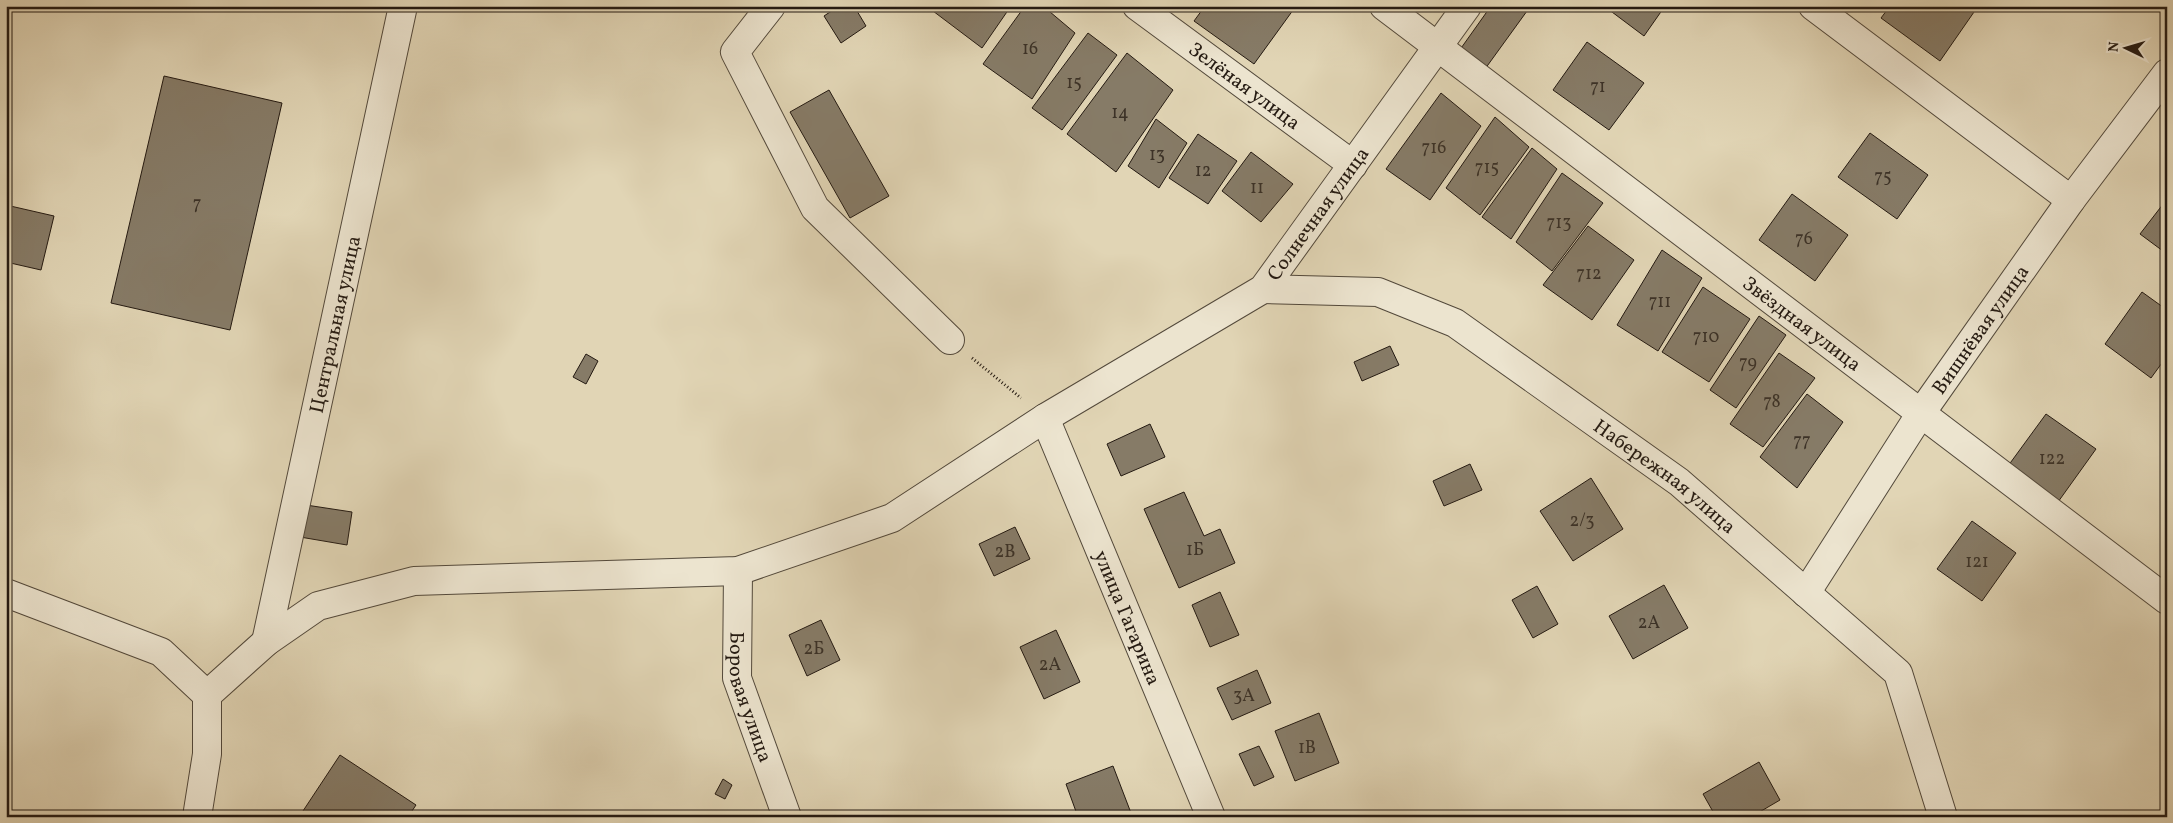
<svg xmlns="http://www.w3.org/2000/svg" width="2173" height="823" viewBox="0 0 2173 823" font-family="Vollkorn,serif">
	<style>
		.building { fill: #867b67; stroke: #241a12 }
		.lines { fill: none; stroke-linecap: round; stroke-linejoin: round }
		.minor-casing { stroke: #53493b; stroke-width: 30 }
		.path { stroke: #241a12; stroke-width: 3; stroke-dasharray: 1 2.5; stroke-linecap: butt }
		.minor { stroke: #ece4cf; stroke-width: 28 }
		.labels { text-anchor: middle; stroke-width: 4; stroke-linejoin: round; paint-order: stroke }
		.number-label { font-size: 18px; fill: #3c3227 }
		.street-label { font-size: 20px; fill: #241a12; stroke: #ece4cf }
	</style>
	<rect width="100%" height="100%" fill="#e1d5b5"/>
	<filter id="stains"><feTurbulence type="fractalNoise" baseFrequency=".004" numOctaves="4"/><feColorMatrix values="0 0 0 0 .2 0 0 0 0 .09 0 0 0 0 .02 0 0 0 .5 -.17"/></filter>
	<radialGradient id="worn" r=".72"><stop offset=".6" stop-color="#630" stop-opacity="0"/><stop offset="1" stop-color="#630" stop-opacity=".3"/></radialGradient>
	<g class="building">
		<polygon points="839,6 854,6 866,26 841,43 824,16"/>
		<polygon points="930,6 1011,6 982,48 929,8"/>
		<polygon points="1025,6 1043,6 1075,33 1032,99 983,64"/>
		<polygon points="1205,6 1296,6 1254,64 1194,21"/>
		<polygon points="1491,6 1520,6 1527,11 1485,69 1459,51"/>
		<polygon points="1604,6 1665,6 1644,36"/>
		<polygon points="1890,6 1966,6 1974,12 1940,61 1881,18"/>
		<polygon points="1088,33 1117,55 1062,130 1032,108"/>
		<polygon points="1587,42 1644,83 1609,130 1553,90"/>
		<polygon points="1127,53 1173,90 1116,172 1067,134"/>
		<polygon points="164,76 282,103 230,330 111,303"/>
		<polygon points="829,90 889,196 850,218 790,112"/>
		<polygon points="1441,93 1481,126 1430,200 1386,169"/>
		<polygon points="1495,117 1529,147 1480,215 1446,188"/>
		<polygon points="1156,119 1187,143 1159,188 1128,166"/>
		<polygon points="1870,133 1928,175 1897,219 1838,177"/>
		<polygon points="1198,134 1237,161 1208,204 1169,178"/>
		<polygon points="1532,148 1557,169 1511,239 1482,217"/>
		<polygon points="1251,152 1293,184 1261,222 1222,191"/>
		<polygon points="1562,173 1603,203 1552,271 1516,242"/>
		<polygon points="1792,194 1848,235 1815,281 1759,240"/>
		<polygon points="2167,199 2167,254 2140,234"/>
		<polygon points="6,205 54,216 41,270 6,262"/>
		<polygon points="1588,226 1634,260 1592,320 1543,285"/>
		<polygon points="1662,250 1702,278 1658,351 1617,325"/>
		<polygon points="1703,287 1750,319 1709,382 1662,352"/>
		<polygon points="2142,292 2167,310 2167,356 2151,378 2105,344"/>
		<polygon points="1759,316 1786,335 1736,408 1710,390"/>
		<polygon points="1390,346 1399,365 1362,381 1354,362"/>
		<polygon points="1779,353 1815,378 1763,447 1730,424"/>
		<polygon points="586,354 598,361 586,384 573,377"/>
		<polygon points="1807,394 1843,422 1797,488 1760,457"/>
		<polygon points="2046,414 2096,449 2058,502 2008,466"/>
		<polygon points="1150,424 1165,457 1121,476 1107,444"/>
		<polygon points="1470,464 1482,490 1444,506 1433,481"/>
		<polygon points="1591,478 1623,529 1573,561 1540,511"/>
		<polygon points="1184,492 1204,536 1220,529 1235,563 1179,588 1144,509"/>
		<polygon points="306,505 352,512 347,545 300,537"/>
		<polygon points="1972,521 2016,553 1982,601 1937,569"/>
		<polygon points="1015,527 1030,559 994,576 979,544"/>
		<polygon points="1664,585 1688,628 1633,659 1609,616"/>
		<polygon points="1537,586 1558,624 1533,638 1512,600"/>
		<polygon points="1220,592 1239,635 1210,647 1192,605"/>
		<polygon points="821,620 840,660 807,676 789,635"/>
		<polygon points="1056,630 1080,682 1044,699 1020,647"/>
		<polygon points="1257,670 1271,703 1232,720 1217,688"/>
		<polygon points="1319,713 1339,763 1295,781 1275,731"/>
		<polygon points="1259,746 1274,777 1254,786 1239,754"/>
		<polygon points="340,755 416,805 408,817 299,817"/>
		<polygon points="1759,762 1780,800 1751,817 1716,817 1703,794"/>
		<polygon points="1113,766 1131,813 1121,817 1078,817 1066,784"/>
		<polygon points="723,779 732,785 725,799 715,794"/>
	</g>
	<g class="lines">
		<g class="minor-casing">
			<g id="minor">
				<polyline points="771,6 735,52 815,208 950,340"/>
				<path id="s1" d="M1137,6L1353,165"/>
				<path id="s2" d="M1384,6L2167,600"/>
				<polyline points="1813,6 2071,200"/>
				<path id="s3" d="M1263,289L1378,292L1455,323L1679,482L1898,673L1943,817"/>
				<path id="s4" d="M1045,418L1211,817"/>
				<path id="s5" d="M738,571L737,678L787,817"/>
				<polyline points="6,593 161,652 207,695"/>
				<path id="s6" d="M1806,593L1921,413L2071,200L2167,73"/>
				<path id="s7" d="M266,642L403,6"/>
				<path id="s8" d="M207,695L266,642L318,606L414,581L738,571L892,518L1045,418L1263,289L1467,6"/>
				<polyline points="197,817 207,754 207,695"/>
			</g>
		</g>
		<polyline class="path" points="972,358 1021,398"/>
		<use href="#minor" class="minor"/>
	</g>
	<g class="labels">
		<g class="number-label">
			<text x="1030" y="54">16</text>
			<text x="1074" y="88">15</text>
			<text x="1598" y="92">71</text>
			<text x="1120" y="118">14</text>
			<text x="1434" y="153">716</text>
			<text x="1157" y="160">13</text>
			<text x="1487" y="173">715</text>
			<text x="1203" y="176">12</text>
			<text x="1883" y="182">75</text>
			<text x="1257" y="193">11</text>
			<text x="197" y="209">7</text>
			<text x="1559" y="228">713</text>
			<text x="1804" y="244">76</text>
			<text x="1589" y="279">712</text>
			<text x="1660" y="307">711</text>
			<text x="1706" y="342">710</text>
			<text x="1748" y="368">79</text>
			<text x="1772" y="407">78</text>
			<text x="1802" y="446">77</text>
			<text x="2052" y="464">122</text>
			<text x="1582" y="526">2/3</text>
			<text x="1195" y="555">1Б</text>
			<text x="1005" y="557">2В</text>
			<text x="1977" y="567">121</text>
			<text x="1649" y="628">2А</text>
			<text x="814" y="654">2Б</text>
			<text x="1050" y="670">2А</text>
			<text x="1244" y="701">3А</text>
			<text x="1307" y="753">1В</text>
		</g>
		<g class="street-label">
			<text dy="7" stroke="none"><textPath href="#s1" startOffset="134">Зелёная улица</textPath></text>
			<text dy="7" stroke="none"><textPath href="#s8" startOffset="1258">Солнечная улица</textPath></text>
			<text dy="7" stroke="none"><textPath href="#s2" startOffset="525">Звёздная улица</textPath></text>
			<text dy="7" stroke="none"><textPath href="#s7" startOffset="325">Центральная улица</textPath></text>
			<text dy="7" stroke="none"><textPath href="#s6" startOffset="316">Вишнёвая улица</textPath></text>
			<text dy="7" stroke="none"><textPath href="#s3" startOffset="458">Набережная улица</textPath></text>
			<text dy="7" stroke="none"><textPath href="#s4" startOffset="216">улица Гагарина</textPath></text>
			<text dy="7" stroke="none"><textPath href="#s5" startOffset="128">Боровая улица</textPath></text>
		</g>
	</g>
	<rect width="2173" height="823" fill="none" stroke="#e1d5b5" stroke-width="25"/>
	<rect x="8" y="8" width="2158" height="808" fill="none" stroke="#241a12" stroke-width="2.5"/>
	<rect x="12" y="12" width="2148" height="798" fill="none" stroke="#241a12"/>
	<g transform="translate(2126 48) rotate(275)" stroke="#ece4cf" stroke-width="4" paint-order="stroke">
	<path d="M0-4L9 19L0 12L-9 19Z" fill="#241a12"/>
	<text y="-8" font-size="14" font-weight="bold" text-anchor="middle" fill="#241a12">N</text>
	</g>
	<rect width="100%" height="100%" filter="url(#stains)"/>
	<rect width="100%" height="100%" fill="url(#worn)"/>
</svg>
